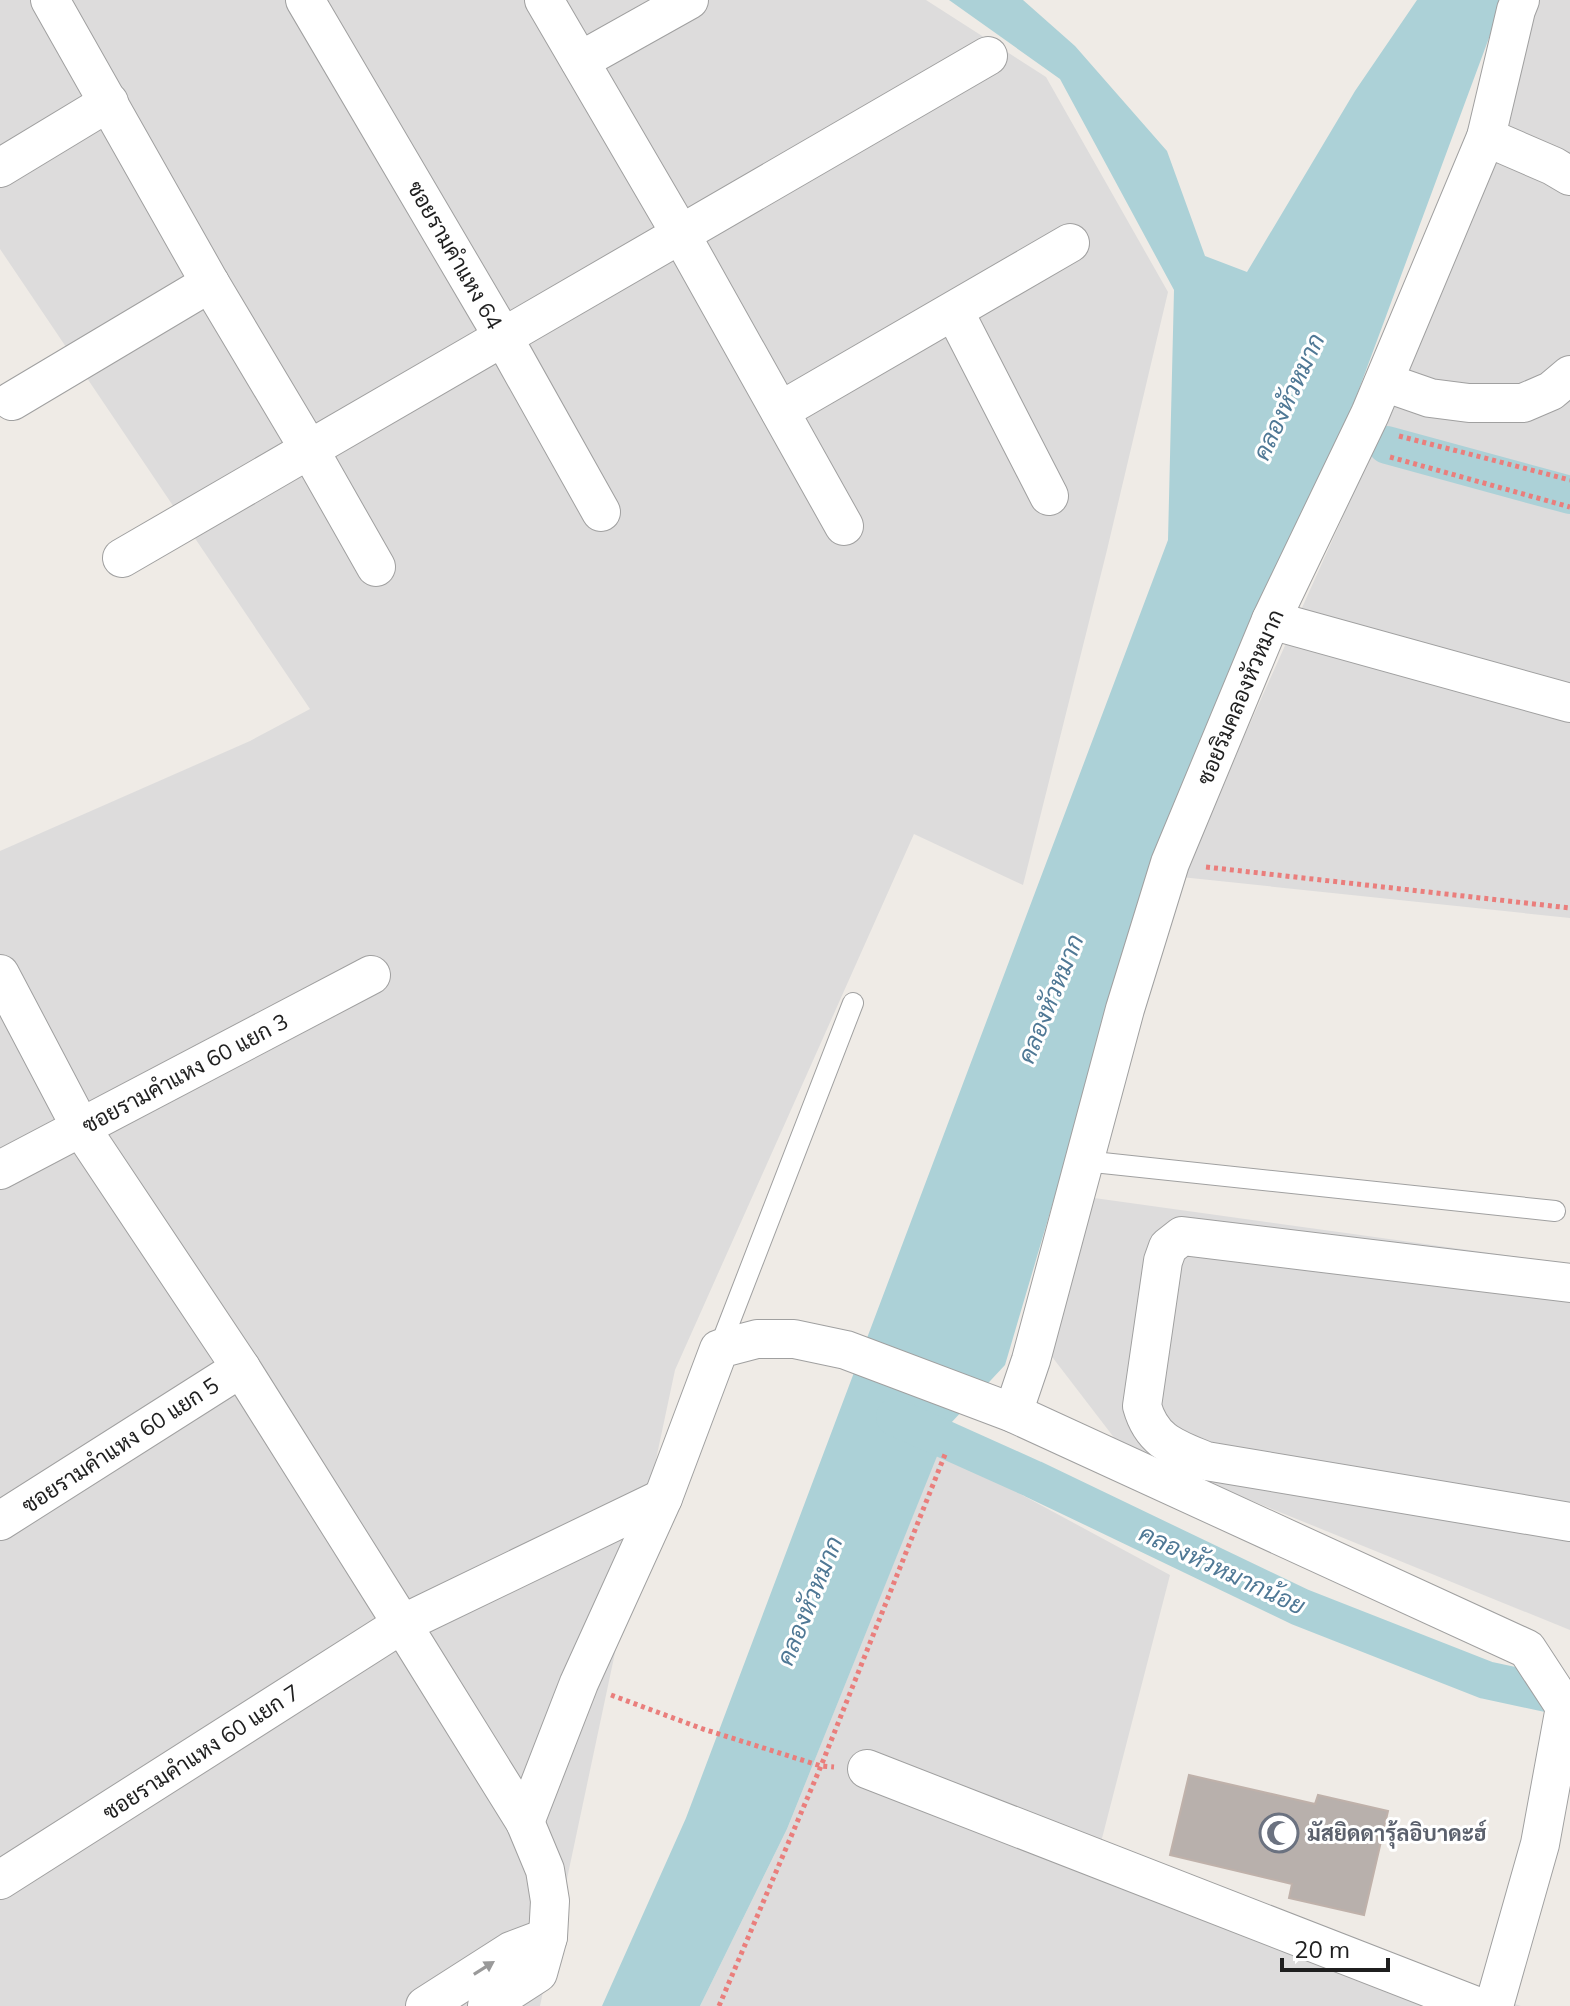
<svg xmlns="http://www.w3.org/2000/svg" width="1570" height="2006" viewBox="0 0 1570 2006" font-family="Mulish,Sarabun,sans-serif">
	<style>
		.residential { fill: #dddcdc }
		.water { fill: #acd1d7 }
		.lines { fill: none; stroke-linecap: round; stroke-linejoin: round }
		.canal { stroke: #acd1d7; stroke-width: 38 }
		.building { fill: #b8b0ac; stroke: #bfb1aa; stroke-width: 2 }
		.lane-casing { stroke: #a0a0a0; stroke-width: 22 }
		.street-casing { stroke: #a0a0a0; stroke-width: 40 }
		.path { stroke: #ea7e7c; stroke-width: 5; stroke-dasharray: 4 4; stroke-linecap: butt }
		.lane { stroke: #fff; stroke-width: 20 }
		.street { stroke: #fff; stroke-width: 38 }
		.oneway { fill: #9a9a9a }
		.labels { text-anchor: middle; stroke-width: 6; stroke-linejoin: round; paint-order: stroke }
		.street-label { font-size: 22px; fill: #1f1f1f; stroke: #fff }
		.worship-label { font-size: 22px; font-weight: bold; fill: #5b616d; stroke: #fff; text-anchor: start }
		.water-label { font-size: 24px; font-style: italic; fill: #4f7895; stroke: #fff }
	</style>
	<rect width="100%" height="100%" fill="#efebe6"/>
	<g class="residential">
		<polygon points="0,0 926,0 1046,77 1168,292 1107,550 1023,885 914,834 675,1370 540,2006 0,2006 0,851 250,741 310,709 0,249"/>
		<polygon points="1532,0 1570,0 1570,918 1181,877 1367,463"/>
		<polygon points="1087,1197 1570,1264 1570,1630 1122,1448 1043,1345"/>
		<polygon points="939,1450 1170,1575 1100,1846 1467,1988 1521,2006 700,2006 787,1829"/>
	</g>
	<polygon class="water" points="949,0 1023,0 1075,46 1167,151 1205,256 1247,272 1355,91 1417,0 1503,0 1355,400 1153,863 1005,1365 950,1424 787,1829 700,2006 602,2006 686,1818 1168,540 1174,290 1060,79"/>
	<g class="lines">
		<g class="canal">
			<polyline points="1387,445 1570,495"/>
			<polyline points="895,1417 1033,1479 1300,1607 1486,1680 1570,1698"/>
		</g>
	</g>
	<polygon class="building" points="1189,1775 1315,1804 1318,1795 1388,1811 1364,1915 1289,1898 1292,1884 1170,1855"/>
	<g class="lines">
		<g class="lane-casing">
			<g id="lane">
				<polyline points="1084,1161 1555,1211"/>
				<polyline points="719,1349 853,1003"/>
			</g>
		</g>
		<g class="street-casing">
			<g id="street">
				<polyline points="50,0 210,283 309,449 376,567"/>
				<polyline points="305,0 503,337 601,512"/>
				<polyline points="544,0 680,233 844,526"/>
				<polyline points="580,61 689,0"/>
				<polyline points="1486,137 1553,166 1570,176"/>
				<polyline points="0,168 109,102"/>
				<polyline points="954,311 1049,496"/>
				<polyline points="1384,382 1430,398 1469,403 1523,403 1551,391 1570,375"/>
				<polyline points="12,401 210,283"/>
				<polyline points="780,411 1070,243"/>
				<polyline points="122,558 988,56"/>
				<polyline points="1271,620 1570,703"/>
				<polyline points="0,974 81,1128 241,1368 402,1624 525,1822 545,1870 550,1901 548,1937 538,1973 487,2006"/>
				<polyline points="0,1170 371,975"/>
				<path d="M1570,1283L1182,1236L1168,1247L1163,1261L1142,1406C1152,1442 1175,1448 1206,1461L1570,1522"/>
				<polyline points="1013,1413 1031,1360 1125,1009 1170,863 1271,620 1370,414 1486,137 1516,10 1520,0"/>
				<polyline points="0,1521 241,1368"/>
				<polyline points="867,1769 1476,2006"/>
				<polyline points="525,1822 579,1683 663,1498 719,1349 757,1339 794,1339 846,1350 1013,1413 1527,1649 1565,1707 1540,1844 1494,2006"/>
				<polyline points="0,1880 402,1624 663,1498"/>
				<polyline points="425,2006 511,1951 548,1937"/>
			</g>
		</g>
		<g class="path">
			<polyline points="1399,436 1570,480"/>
			<polyline points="1390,457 1570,507"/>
			<polyline points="1206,867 1570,908"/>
			<polyline points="611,1695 703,1729 821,1766 834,1767"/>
			<polyline points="719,2006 821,1766 946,1452"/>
		</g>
		<use href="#lane" class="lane"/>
		<use href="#street" class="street"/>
	</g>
	<defs><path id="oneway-solid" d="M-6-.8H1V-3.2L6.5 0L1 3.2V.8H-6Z" transform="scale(2)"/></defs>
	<use class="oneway" href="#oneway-solid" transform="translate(484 1968) rotate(-32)"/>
	<defs>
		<g id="mosque-ring" transform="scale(2)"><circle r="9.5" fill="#fff" stroke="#6b7280" stroke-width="1.5"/><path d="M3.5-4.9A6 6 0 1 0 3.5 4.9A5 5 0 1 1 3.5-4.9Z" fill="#6b7280"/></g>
	</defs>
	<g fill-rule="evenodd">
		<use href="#mosque-ring" x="1279" y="1833"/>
	</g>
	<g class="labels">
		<g class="street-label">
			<text transform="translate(455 255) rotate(60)" y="8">ซอยรามคำแหง 64</text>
			<text transform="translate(1240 697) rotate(-67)" y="8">ซอยริมคลองหัวหมาก</text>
			<text transform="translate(185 1073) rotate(-28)" y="8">ซอยรามคำแหง 60 แยก 3</text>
			<text transform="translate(120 1445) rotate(-33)" y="8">ซอยรามคำแหง 60 แยก 5</text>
			<text transform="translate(201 1752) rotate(-33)" y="8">ซอยรามคำแหง 60 แยก 7</text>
		</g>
		<g class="worship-label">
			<text x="1307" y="1841">มัสยิดดารุ้ลอิบาดะฮ์</text>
		</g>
		<g class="water-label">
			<text transform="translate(1289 397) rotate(-65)" y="8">คลองหัวหมาก</text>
			<text transform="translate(1051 999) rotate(-68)" y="8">คลองหัวหมาก</text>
			<text transform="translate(1222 1570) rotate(25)" y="8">คลองหัวหมากน้อย</text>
			<text transform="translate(810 1601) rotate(-68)" y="8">คลองหัวหมาก</text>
		</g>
	</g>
	<path d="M1282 1958v12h106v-12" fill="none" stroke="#1f1f1f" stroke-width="4"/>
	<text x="1294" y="1958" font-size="24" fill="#1f1f1f" stroke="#ffffff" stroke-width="6" paint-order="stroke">20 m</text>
</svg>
